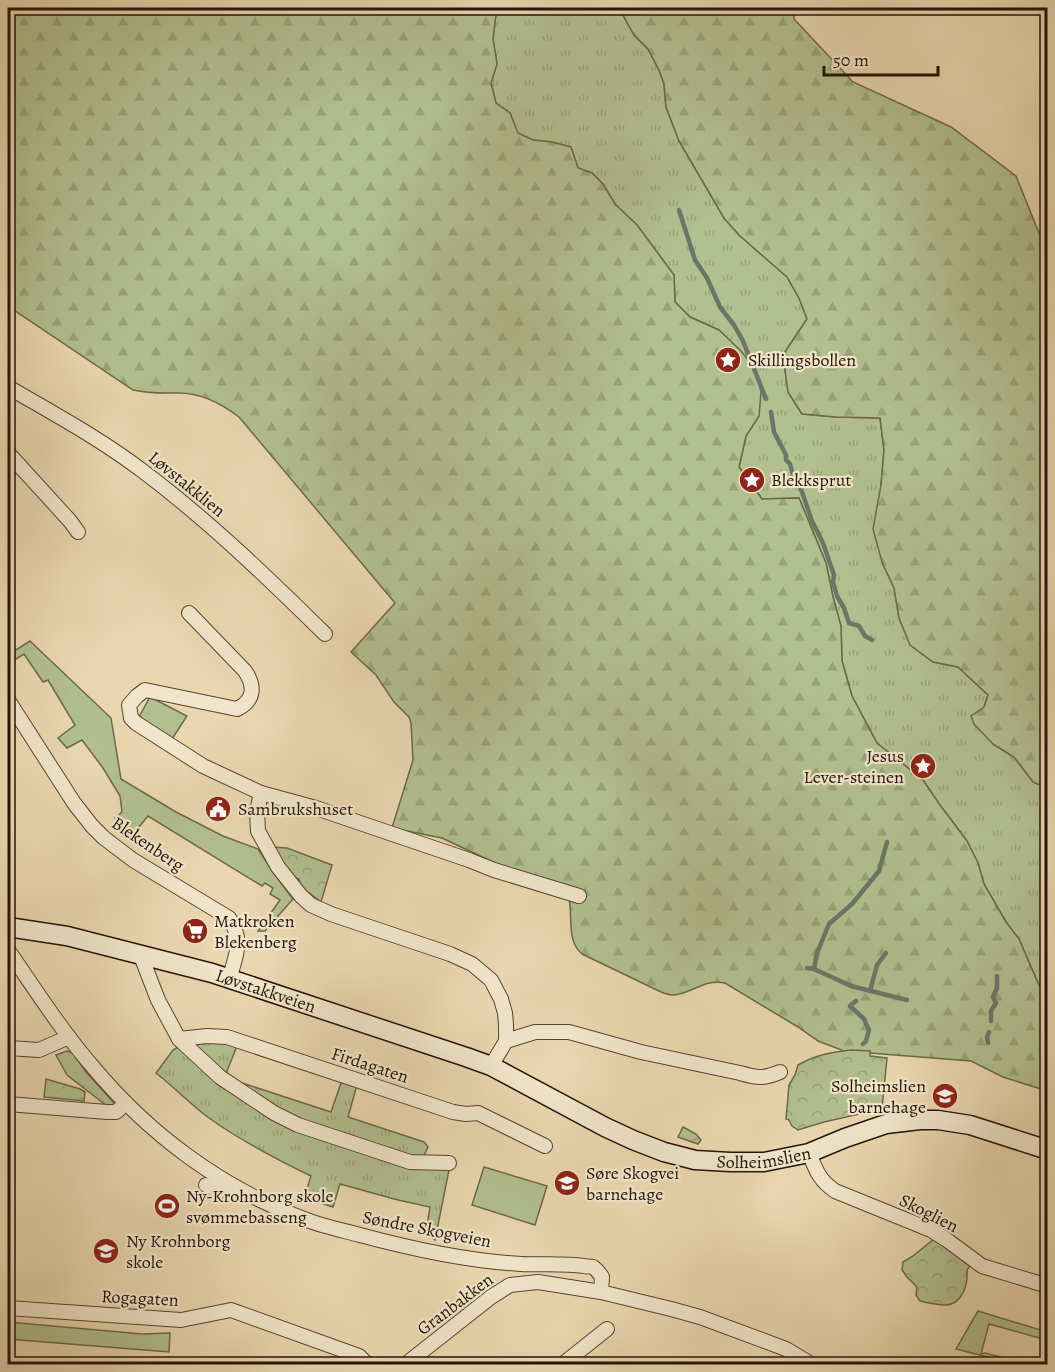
<svg xmlns="http://www.w3.org/2000/svg" width="1055" height="1372" viewBox="0 0 1055 1372" font-family="Alegreya,serif">
	<style>
		.grass { fill: url(#grass-tufts); stroke: #6b694c; stroke-width: 1.5 }
		.forest { fill: url(#forest-firs); stroke: #6b694c; stroke-width: 1.5 }
		.park { fill: url(#park-crowns); stroke: #6b694c; stroke-width: 1.5 }
		.garden { fill: #b2bf8f; stroke: #6b694c; stroke-width: 1.5 }
		.lines { fill: none; stroke-linecap: round; stroke-linejoin: round }
		.stream { stroke: #6a7767; stroke-width: 4.5 }
		.street-casing { stroke: #564432; stroke-width: 16 }
		.secondary-casing { stroke: #241308; stroke-width: 21 }
		.street { stroke: #f1e5cb; stroke-width: 14 }
		.secondary { stroke: #f1e5cb; stroke-width: 18 }
		.labels { text-anchor: middle; stroke-width: 4.5; stroke-linejoin: round; paint-order: stroke }
		.poi-label { font-size: 18px; fill: #241308; stroke: #f1e5cb; text-anchor: start }
		.street-label { font-size: 18px; fill: #241308; stroke: #f1e5cb }
	</style>
	<defs>
		<pattern id="grass-tufts" width="24" height="20" patternUnits="userSpaceOnUse" patternTransform="scale(1.5)"><rect width="24" height="20" fill="#b2bf8f"/><path d="M3 7l-1-3M5 7V3M7 7l1-3M15 17l-1-3M17 17v-4M19 17l1-3" fill="none" stroke="#99a37a"/></pattern>
		<pattern id="forest-firs" width="22" height="20" patternUnits="userSpaceOnUse" patternTransform="scale(1.5)"><rect width="22" height="20" fill="#b2bf8f"/><path d="M5 1l3.5 6h-7zM16 11l3.5 6h-7z" fill="#99a37a"/></pattern>
		<pattern id="park-crowns" width="20" height="18" patternUnits="userSpaceOnUse" patternTransform="scale(1.5)"><rect width="20" height="18" fill="#b2bf8f"/><path d="M2 6a3 3 0 1 1 6 0M12 15a3 3 0 1 1 6 0" fill="none" stroke="#99a37a"/></pattern>
	</defs>
	<rect width="100%" height="100%" fill="#ead7af"/>
	<filter id="stains"><feTurbulence type="fractalNoise" baseFrequency=".00333" numOctaves="4"/><feColorMatrix values="0 0 0 0 .2 0 0 0 0 .09 0 0 0 0 .02 0 0 0 .5 -.17"/></filter>
	<radialGradient id="worn" r=".72"><stop offset=".6" stop-color="#630" stop-opacity="0"/><stop offset="1" stop-color="#630" stop-opacity=".3"/></radialGradient>
	<g class="grass">
		<polygon points="500,8 619,8 634,35 648,49 659,70 664,84 666,107 679,141 724,218 739,235 787,277 799,298 807,319 783,355 788,392 802,414 836,417 880,418 884,450 881,485 882,562 894,588 899,618 910,644 933,662 958,667 988,695 984,707 993,744 1014,757 1033,782 1047,788 1047,1001 1038,983 1019,939 1006,922 984,884 978,863 967,841 940,805 923,780 877,743 852,696 842,661 841,626 833,597 826,563 799,498 762,499 739,467 746,436 759,416 719,330 690,317 675,302 674,275 637,225 615,204 603,184 592,173 578,168 571,147 552,142 533,140 517,133 510,113 496,103 491,83 497,64 493,39 496,14"/>
		<polygon points="215,1042 228,1043 237,1046 225,1076 193,1050 195,1044"/>
		<path d="M178,1047L250,1103L397,1163L449,1170L435,1240L426,1231L430,1207L398,1200L340,1184L333,1207L304,1198L311,1176C276,1159 241,1141 209,1118C190,1104 174,1087 156,1073L173,1050Z"/>
		<polygon points="67,1051 73,1053 86,1072 116,1105 111,1109 67,1075 56,1055"/>
		<polygon points="230,1079 331,1112 342,1080 357,1085 348,1117 424,1142 428,1147 422,1160 316,1128 272,1109"/>
	</g>
	<g class="forest">
		<path d="M8,8H500L496,14L493,39L497,64L491,83L496,103L510,113L518,133L533,140L552,142L571,147L578,168L592,173L603,184L615,204L637,225L674,275L675,302L690,317L719,330L741,351L756,370L761,392L759,416L746,436L739,467L762,499L799,498L826,563L833,597L841,626L842,661L852,696L877,743L923,780L940,805L967,841L978,863L984,884L1006,922L1019,939L1038,983L1047,1001V1091L1003,1077L971,1061L844,1051L818,1041L798,1027L725,983C702,979 692,994 673,995C668,995 663,993 659,991L582,954C565,940 574,913 568,894L495,863L442,838L392,828L413,760L411,723L409,717L394,702L376,675L351,652L395,603L239,417C222,404 201,393 179,393C162,393 150,394 133,390L8,306Z"/>
		<polygon points="619,8 794,8 794,19 853,82 951,127 1016,176 1047,253 1047,788 1033,782 1014,757 993,744 974,724 971,716 984,707 988,695 958,667 933,662 910,645 899,618 894,588 882,562 873,529 881,485 884,450 880,418 836,417 802,414 788,392 783,355 807,319 799,298 787,277 739,235 724,218 679,141 666,107 664,84 659,70 648,49 634,35"/>
	</g>
	<g class="park">
		<polygon points="271,847 287,848 332,865 321,902 300,886 299,879 290,876"/>
		<path d="M851,1050L870,1051V1056L887,1058L882,1109L824,1122L798,1130L792,1126L789,1120L786,1119L789,1085L795,1075L798,1065C815,1055 832,1052 851,1050Z"/>
		<polygon points="46,1079 80,1089 85,1092 84,1101 44,1097"/>
		<polygon points="683,1127 696,1134 701,1140 698,1144 678,1137"/>
		<path d="M934,1239L970,1266L967,1270C968,1284 963,1304 946,1305C937,1305 928,1303 920,1301L916,1295L917,1287L907,1277L902,1270L903,1262L913,1256Z"/>
	</g>
	<g class="garden">
		<polygon points="30,641 111,718 121,779 176,812 223,836 258,849 273,872 293,899 265,931 258,931 280,900 270,894 273,888 265,883 262,886 148,816 129,839 122,835 124,832 118,827 115,818 122,812 120,796 103,768 82,740 67,748 58,738 75,725 48,680 43,682 24,654 8,664 8,655"/>
		<polygon points="150,697 187,716 172,739 139,717"/>
		<polygon points="484,1167 547,1186 535,1225 472,1205"/>
		<polygon points="978,1311 1047,1332 1047,1340 989,1324 981,1354 985,1353 1027,1364 1015,1364 956,1349"/>
		<polygon points="8,1322 142,1334 170,1333 169,1352 8,1339"/>
	</g>
	<g class="lines">
		<g class="stream">
			<polyline points="679,210 695,260 707,278 720,307 734,325 743,341 766,399"/>
			<polyline points="771,412 774,432 786,455 786,460 790,464 793,475 802,492 812,521 823,543 834,575 833,582 837,596 844,608 849,623 859,626 865,636 872,640"/>
			<polyline points="807,968 814,969 851,986 907,1000"/>
			<polyline points="814,969 817,953 829,924 852,904 879,871 887,842"/>
			<polyline points="870,991 877,965 886,953"/>
			<polyline points="856,1001 850,1006 864,1019 869,1030 866,1041 863,1044"/>
			<polyline points="991,1021 991,1011 996,1003 993,997 997,988 997,976"/>
			<polyline points="988,1043 987,1037 989,1032"/>
		</g>
		<g class="street-casing">
			<g id="street">
				<path d="M8,387C54,414 101,439 144,472C209,521 267,577 325,634"/>
				<polyline points="8,453 70,521 78,532"/>
				<path d="M189,613L245,671C255,686 255,700 237,709L145,690L137,696L129,705L131,718L136,723L203,766L261,793L316,808L469,860L494,870L579,896"/>
				<path d="M8,700L74,803L92,826L104,838L133,860L229,918C244,940 236,956 229,979"/>
				<polyline points="261,793 257,812 258,831 278,867 301,896 311,905 331,914 450,954 472,964 491,980 501,999 505,1013 506,1025 506,1041 491,1066"/>
				<path d="M8,950C35,989 61,1030 93,1067C149,1134 221,1188 304,1219C322,1226 341,1230 360,1235C412,1249 467,1261 521,1264C542,1265 563,1263 584,1266C587,1267 590,1266 593,1267C596,1269 600,1274 602,1277L601,1292L671,1309L700,1317L786,1349L811,1364"/>
				<polyline points="141,956 158,1000 179,1039 207,1036 227,1037 453,1112 466,1114 478,1113 545,1146"/>
				<polyline points="179,1039 220,1077 274,1113 298,1125 410,1162 449,1163"/>
				<path d="M506,1041L535,1032H569L641,1052L740,1073C757,1078 763,1079 780,1072"/>
				<polyline points="8,1048 39,1050 69,1037"/>
				<polyline points="8,1104 107,1112 116,1112 126,1103"/>
				<path d="M809,1153C816,1170 819,1180 835,1191L931,1230L947,1240L982,1266L1048,1286"/>
				<polyline points="206,1185 219,1191 236,1187"/>
				<polyline points="8,1308 181,1320 231,1310 359,1356 367,1364"/>
				<polyline points="406,1364 491,1297 510,1285 538,1282 601,1292"/>
				<polyline points="563,1364 607,1329"/>
			</g>
		</g>
		<g class="secondary-casing">
			<g id="secondary">
				<path id="s1" d="M8,927L67,936L212,973L466,1057L491,1066L605,1127L633,1140L664,1152L695,1160L730,1162H764L809,1153L845,1138L886,1124L920,1120H938L970,1125L1048,1150"/>
			</g>
		</g>
		<use href="#street" class="street"/>
		<use href="#secondary" class="secondary"/>
	</g>
	<defs>
		<g id="sight-disc" transform="scale(1.35)"><circle r="9.5" fill="#8f2418" stroke="#f1e5cb"/><path d="M0-6L1.8-2.2L6-1.7L2.9 1.2L3.7 5.4L0 3.3L-3.7 5.4L-2.9 1.2L-6-1.7L-1.8-2.2Z" fill="#fff"/></g>
		<g id="civic-disc" transform="scale(1.35)"><circle r="9.5" fill="#8f2418" stroke="#f1e5cb"/><path d="M-.6-6.5H3V-4.5H.6V-3L4-1V1h2V6H-6V1h2V-1L-.6-3ZM-1.2 2.5V6h2.4V2.5Z" fill="#fff"/></g>
		<g id="supermarket-disc" transform="scale(1.35)"><circle r="9.5" fill="#8f2418" stroke="#f1e5cb"/><path d="M-6-5.5h2.5l.6 2H6L4.5 2H-2.5L-4.4-4H-6ZM-1.5 3.2a1.3 1.3 0 1 0 .1 0ZM3 3.2a1.3 1.3 0 1 0 .1 0Z" fill="#fff"/></g>
		<g id="school-disc" transform="scale(1.35)"><circle r="9.5" fill="#8f2418" stroke="#f1e5cb"/><path d="M0-5L7-2L0 1L-7-2ZM-4 1L0 2.5L4 1V4Q0 6-4 4Z" fill="#fff"/></g>
		<g id="stadium-disc" transform="scale(1.35)"><circle r="9.5" fill="#8f2418" stroke="#f1e5cb"/><path d="M0-5a6.5 5 0 1 0 0 10a6.5 5 0 1 0 0-10ZM-3.5-1.8h7v3.6h-7Z" fill="#fff"/></g>
	</defs>
	<g fill-rule="evenodd">
		<use href="#sight-disc" x="728" y="360"/>
		<use href="#sight-disc" x="752" y="480"/>
		<use href="#sight-disc" x="923" y="766"/>
		<use href="#civic-disc" x="218" y="809"/>
		<use href="#supermarket-disc" x="195" y="931"/>
		<use href="#school-disc" x="945" y="1096"/>
		<use href="#school-disc" x="567" y="1183"/>
		<use href="#stadium-disc" x="167" y="1206"/>
		<use href="#school-disc" x="106" y="1251"/>
	</g>
	<g class="labels">
		<g class="poi-label">
			<text x="748" y="366">Skillingsbollen</text>
			<text x="771" y="486">Blekksprut</text>
			<text x="904" y="762" text-anchor="end">Jesus<tspan x="904" dy="21">Lever-steinen</tspan></text>
			<text x="238" y="815">Sambrukshuset</text>
			<text x="214" y="927">Matkroken<tspan x="214" dy="21">Blekenberg</tspan></text>
			<text x="926" y="1092" text-anchor="end">Solheimslien<tspan x="926" dy="21">barnehage</tspan></text>
			<text x="586" y="1179">Søre Skogvei<tspan x="586" dy="21">barnehage</tspan></text>
			<text x="186" y="1202">Ny-Krohnborg skole<tspan x="186" dy="21">svømmebasseng</tspan></text>
			<text x="126" y="1247">Ny Krohnborg<tspan x="126" dy="21">skole</tspan></text>
		</g>
		<g class="street-label">
			<text transform="translate(187 484) rotate(39)" y="6">Løvstakklien</text>
			<text transform="translate(148 844) rotate(34)" y="6">Blekenberg</text>
			<text dy="6" stroke="none"><textPath href="#s1" startOffset="266">Løvstakkveien</textPath></text>
			<text transform="translate(370 1065) rotate(18)" y="6">Firdagaten</text>
			<text dy="6" stroke="none"><textPath href="#s1" startOffset="798">Solheimslien</textPath></text>
			<text transform="translate(929 1213) rotate(27)" y="6">Skoglien</text>
			<text transform="translate(427 1229) rotate(11)" y="6">Søndre Skogveien</text>
			<text transform="translate(140 1298) rotate(3)" y="6">Rogagaten</text>
			<text transform="translate(455 1304) rotate(-37)" y="6">Granbakken</text>
		</g>
	</g>
	<rect width="1055" height="1372" fill="none" stroke="#ead7af" stroke-width="30"/>
	<rect x="9" y="9" width="1037" height="1354" fill="none" stroke="#241308" stroke-width="3"/>
	<rect x="15" y="15" width="1025" height="1342" fill="none" stroke="#241308" stroke-width="1.5"/>
	<path d="M824 66v9h114v-9" fill="none" stroke="#241308" stroke-width="3"/>
	<text x="833" y="66" font-size="18" fill="#241308" stroke="#f1e5cb" stroke-width="4.5" paint-order="stroke">50 m</text>
	<rect width="100%" height="100%" filter="url(#stains)"/>
	<rect width="100%" height="100%" fill="url(#worn)"/>
</svg>
